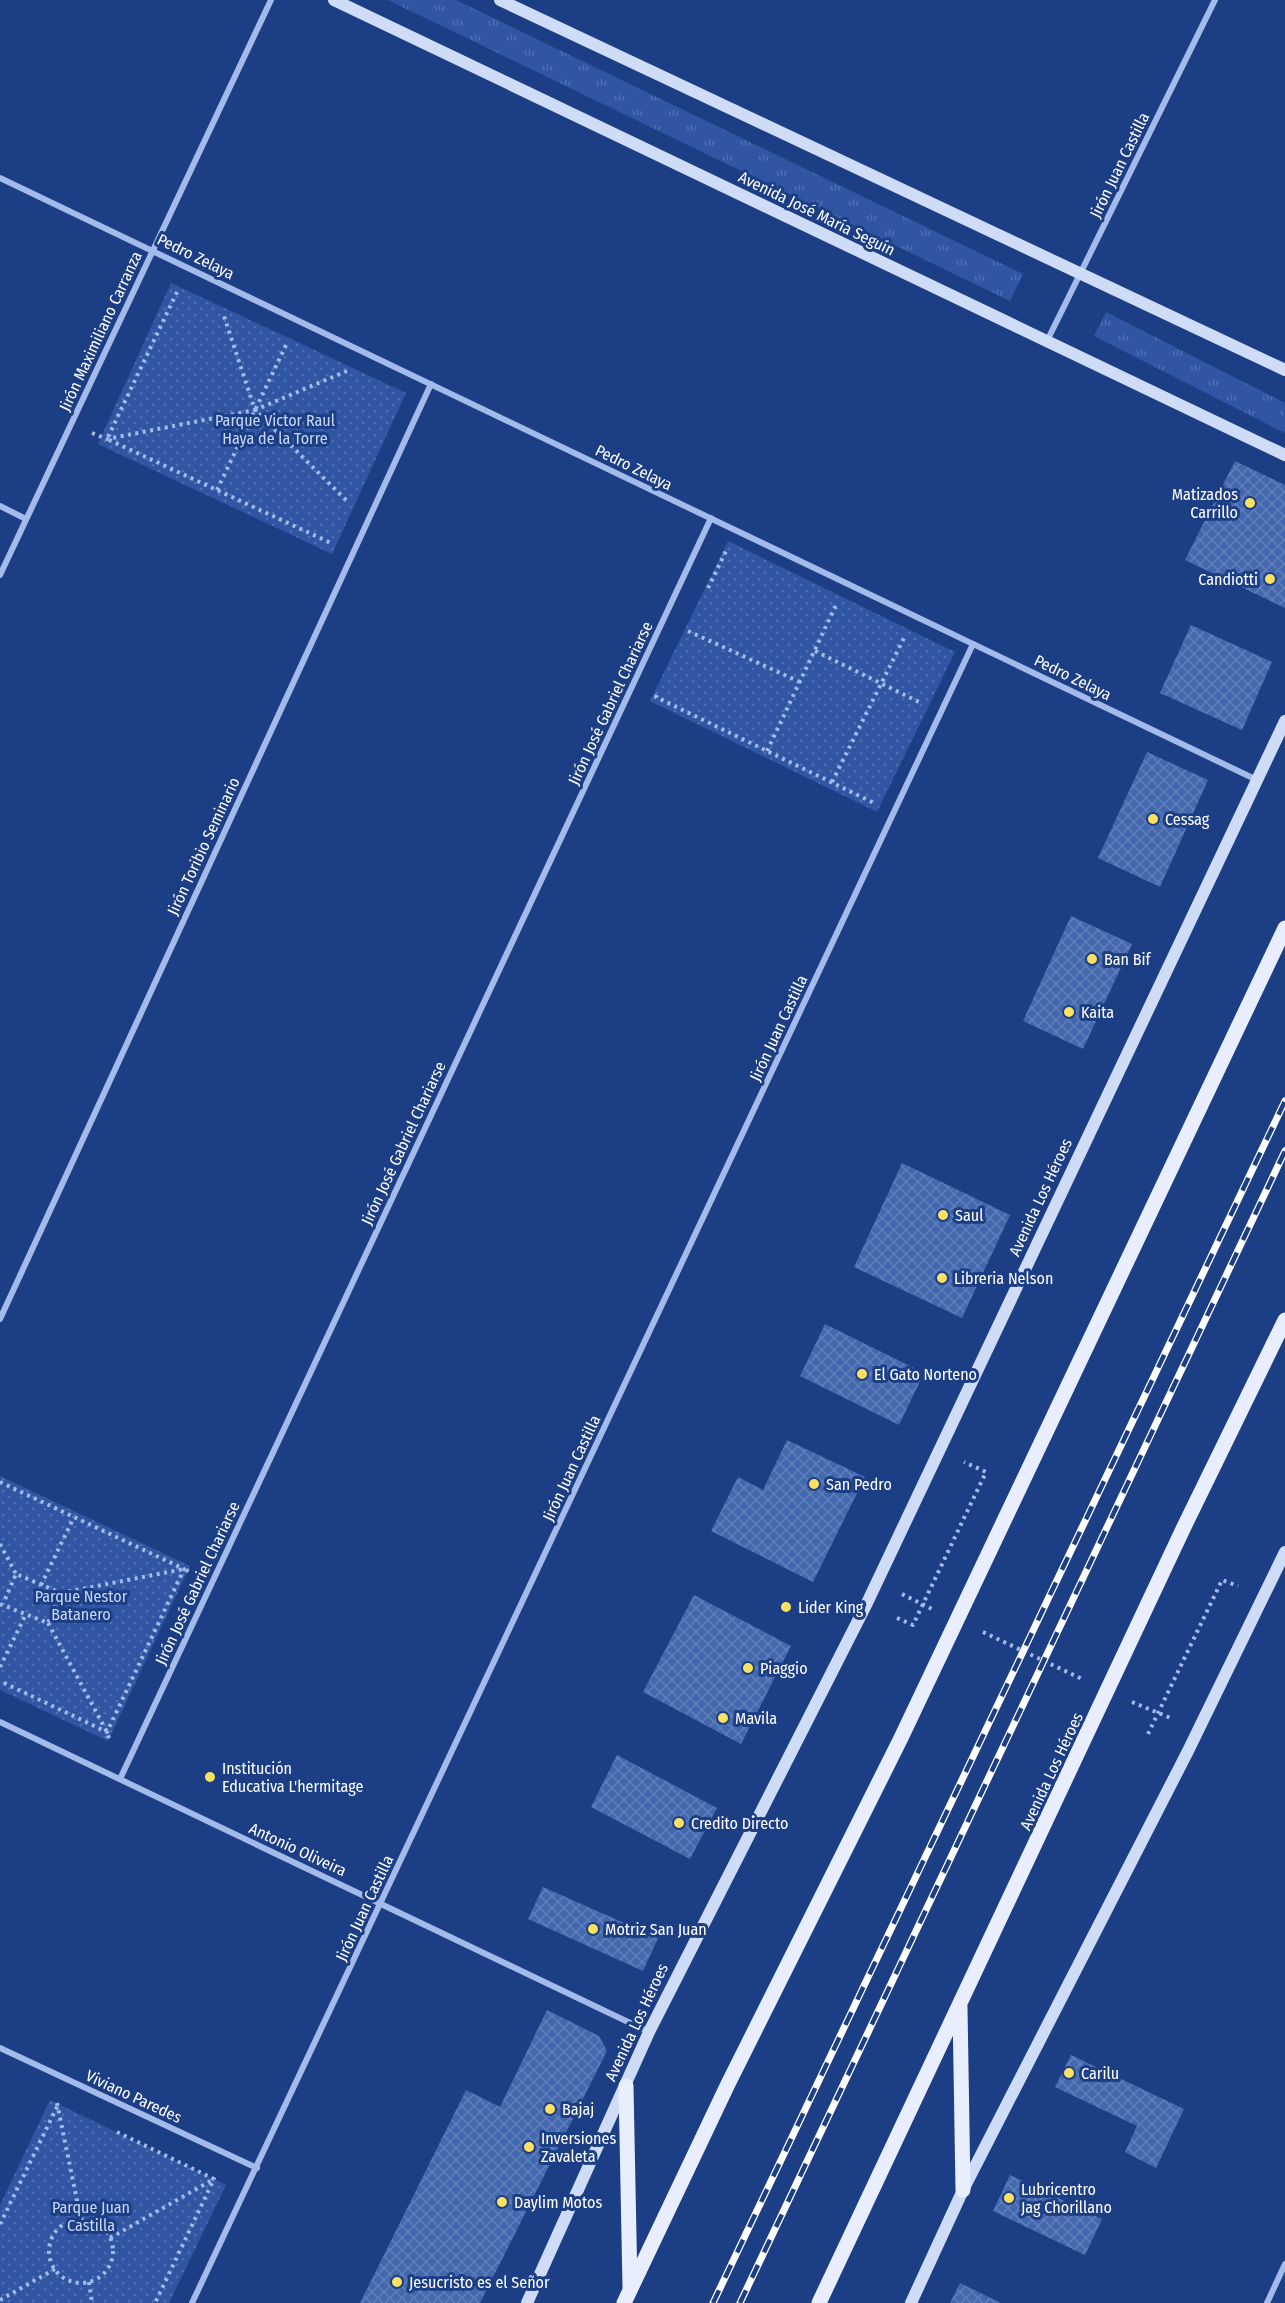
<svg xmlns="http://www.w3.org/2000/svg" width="1285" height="2303" viewBox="0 0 1285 2303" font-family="'Fira Sans Condensed',sans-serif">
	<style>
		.grass { fill: url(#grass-tufts) }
		.park { fill: url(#park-dots) }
		.building { fill: url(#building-cross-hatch) }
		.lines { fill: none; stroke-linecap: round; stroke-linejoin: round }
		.path { stroke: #a3bbeb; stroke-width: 4; stroke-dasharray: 3 4.5; stroke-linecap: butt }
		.street { stroke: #a3bbeb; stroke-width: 6 }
		.secondary { stroke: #cfdcf8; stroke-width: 12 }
		.primary { stroke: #e8eefe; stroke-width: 15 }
		.rail-casing { stroke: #fff; stroke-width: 7 }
		.rail { stroke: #1c3e85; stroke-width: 4.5; stroke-dasharray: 14; stroke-linecap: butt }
		.poi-dot { fill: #fbe161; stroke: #1c3e85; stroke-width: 2 }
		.labels { text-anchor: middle; stroke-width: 6; stroke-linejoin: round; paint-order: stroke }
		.street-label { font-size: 16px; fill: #fff; stroke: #1c3e85 }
		.park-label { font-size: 16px; fill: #c8d8f8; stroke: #1c3e85 }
		.poi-label { font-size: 16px; fill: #fff; stroke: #1c3e85; text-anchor: start }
	</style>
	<defs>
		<pattern id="grass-tufts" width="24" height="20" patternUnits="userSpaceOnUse" patternTransform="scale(1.5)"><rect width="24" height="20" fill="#3056a3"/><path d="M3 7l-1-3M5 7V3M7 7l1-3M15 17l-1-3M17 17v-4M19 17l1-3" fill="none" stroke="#4f6fb1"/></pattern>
		<pattern id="park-dots" width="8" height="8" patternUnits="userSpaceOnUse" patternTransform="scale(1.5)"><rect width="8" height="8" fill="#3056a3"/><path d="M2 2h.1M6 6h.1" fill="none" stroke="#4f6fb1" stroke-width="1.8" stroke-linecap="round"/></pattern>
		<pattern id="building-cross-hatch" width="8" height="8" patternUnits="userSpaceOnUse" patternTransform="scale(1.5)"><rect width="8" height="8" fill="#4468ae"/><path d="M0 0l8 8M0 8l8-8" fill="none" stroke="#607fba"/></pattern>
	</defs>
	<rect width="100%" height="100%" fill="#1c3e85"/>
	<g class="grass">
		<polygon points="388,0 456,0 1023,274 1010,301"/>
		<polygon points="1106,312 1285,403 1285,433 1094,336"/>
	</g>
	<g class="park">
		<polygon points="171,283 406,393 332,554 98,444"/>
		<polygon points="728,541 955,652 877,812 650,701"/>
		<polygon points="0,1476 190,1566 108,1741 0,1690"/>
		<polygon points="50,2100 226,2185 169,2303 0,2303 0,2205"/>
	</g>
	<g class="building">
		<polygon points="1235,461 1285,485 1285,608 1185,560"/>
		<polygon points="1191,625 1272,662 1242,730 1160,693"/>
		<polygon points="1147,752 1208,780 1160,887 1098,858"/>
		<polygon points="1071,916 1132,944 1083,1049 1023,1021"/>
		<polygon points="902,1163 1010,1215 962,1318 854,1267"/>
		<polygon points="825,1324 924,1373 899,1425 800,1376"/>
		<polygon points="787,1440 865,1477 813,1582 711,1531 738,1477 763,1490"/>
		<polygon points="694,1595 791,1646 741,1744 643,1692"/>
		<polygon points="617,1755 717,1808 690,1859 591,1807"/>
		<polygon points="543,1887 658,1938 643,1971 528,1919"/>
		<polygon points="547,2010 599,2036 607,2051 480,2303 360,2303 466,2090 500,2107"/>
		<polygon points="1071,2055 1184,2109 1156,2168 1125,2152 1137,2126 1055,2087"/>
		<polygon points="1010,2175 1102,2219 1085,2255 993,2211"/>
		<polygon points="960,2283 1001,2303 950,2303"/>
	</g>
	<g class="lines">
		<g class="path">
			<polyline points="177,292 107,439 331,543"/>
			<polyline points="347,371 255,410 349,503"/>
			<polyline points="92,433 107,439 255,410 223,313"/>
			<polyline points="217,490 287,343"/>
			<polyline points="708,588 726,551"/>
			<polyline points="688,631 800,682"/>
			<polyline points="815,651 919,702"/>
			<polyline points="657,695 656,697 874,803"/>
			<polyline points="767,751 836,605"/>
			<polyline points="832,782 904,638"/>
			<polyline points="0,1482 184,1569 107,1732 0,1681"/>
			<polyline points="0,1544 16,1574"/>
			<polyline points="41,1585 74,1517"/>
			<polyline points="61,1593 184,1569 192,1573"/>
			<polyline points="902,1594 932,1609"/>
			<polyline points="0,1604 48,1623 61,1593 16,1574 3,1604"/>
			<polyline points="897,1618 913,1625 986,1472 964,1462"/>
			<polyline points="48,1623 107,1732 110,1742"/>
			<polyline points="983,1632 1082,1679"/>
			<polyline points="0,1667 26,1614"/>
			<polyline points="1132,1702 1173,1719"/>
			<polyline points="1148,1734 1222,1580 1238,1586"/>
			<polyline points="57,2103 81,2220"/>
			<polyline points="117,2132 214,2179 155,2303"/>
			<circle cx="81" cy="2251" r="32"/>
			<polyline points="0,2224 58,2105"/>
			<polyline points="110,2238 214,2179"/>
			<polyline points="89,2282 92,2303"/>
			<polyline points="0,2300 55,2269"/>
		</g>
		<g class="street">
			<polyline points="0,178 1257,780"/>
			<polyline points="1047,341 1215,0"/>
			<polyline points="0,506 26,519"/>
			<polyline points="0,575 271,0"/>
			<polyline points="0,1319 431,384"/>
			<polyline points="0,1722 649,2032"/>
			<polyline points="120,1779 711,518"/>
			<polyline points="0,2048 257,2168"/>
			<polyline points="192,2303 973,644"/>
			<polyline points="1267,2303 1285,2264"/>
		</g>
		<g class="secondary">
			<polyline points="334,0 1285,455"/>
			<polyline points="500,0 1285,370"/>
			<polyline points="527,2303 649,2032 867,1603 1285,721"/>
			<polyline points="911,2303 963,2190 1188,1751 1285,1552"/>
		</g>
		<g class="primary">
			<polyline points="960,2007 963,2190"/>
			<polyline points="626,2086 630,2287"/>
			<polyline points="624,2303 728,2084 901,1738 1285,928"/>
			<polyline points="819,2303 1183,1529 1285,1320"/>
		</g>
		<g class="rail-casing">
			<g id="rail">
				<polyline points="713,2303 1285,1101"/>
				<polyline points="740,2303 1285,1151"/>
			</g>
		</g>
		<use href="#rail" class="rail"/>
	</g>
	<g class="poi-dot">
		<circle cx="1250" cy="503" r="6"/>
		<circle cx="1270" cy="579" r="6"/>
		<circle cx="1153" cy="819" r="6"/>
		<circle cx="1092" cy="959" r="6"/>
		<circle cx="1069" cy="1012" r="6"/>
		<circle cx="943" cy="1215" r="6"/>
		<circle cx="942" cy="1278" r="6"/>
		<circle cx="862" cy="1374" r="6"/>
		<circle cx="814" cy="1484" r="6"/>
		<circle cx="786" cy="1607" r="6"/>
		<circle cx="748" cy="1668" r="6"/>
		<circle cx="723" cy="1718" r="6"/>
		<circle cx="210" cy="1777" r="6"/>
		<circle cx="679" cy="1823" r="6"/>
		<circle cx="593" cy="1929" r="6"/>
		<circle cx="1069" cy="2073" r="6"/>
		<circle cx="550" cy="2109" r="6"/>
		<circle cx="529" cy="2147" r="6"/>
		<circle cx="1009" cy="2198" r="6"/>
		<circle cx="502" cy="2202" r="6"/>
		<circle cx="397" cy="2282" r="6"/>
	</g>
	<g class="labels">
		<g class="street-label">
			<text transform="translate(1119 165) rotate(-64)" y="6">Jirón Juan Castilla</text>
			<text transform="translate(817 213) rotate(26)" y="6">Avenida José María Seguín</text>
			<text transform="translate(196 256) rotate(26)" y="6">Pedro Zelaya</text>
			<text transform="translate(100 331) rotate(-65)" y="6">Jirón Maximiliano Carranza</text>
			<text transform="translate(634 467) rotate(26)" y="6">Pedro Zelaya</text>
			<text transform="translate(1073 677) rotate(26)" y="6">Pedro Zelaya</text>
			<text transform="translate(610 703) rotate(-65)" y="6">Jirón José Gabriel Chariarse</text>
			<text transform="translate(203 846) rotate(-65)" y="6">Jirón Toribio Seminario</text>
			<text transform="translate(778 1028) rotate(-65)" y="6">Jirón Juan Castilla</text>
			<text transform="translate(403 1143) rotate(-65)" y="6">Jirón José Gabriel Chariarse</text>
			<text transform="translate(1040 1197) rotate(-65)" y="6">Avenida Los Héroes</text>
			<text transform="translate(571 1468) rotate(-65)" y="6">Jirón Juan Castilla</text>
			<text transform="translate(197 1583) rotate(-65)" y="6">Jirón José Gabriel Chariarse</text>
			<text transform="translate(1051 1771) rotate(-65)" y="6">Avenida Los Héroes</text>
			<text transform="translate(298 1849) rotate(25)" y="6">Antonio Oliveira</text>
			<text transform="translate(364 1908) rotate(-65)" y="6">Jirón Juan Castilla</text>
			<text transform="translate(636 2022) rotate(-65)" y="6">Avenida Los Héroes</text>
			<text transform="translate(134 2096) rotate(25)" y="6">Viviano Paredes</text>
		</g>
		<g class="park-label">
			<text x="275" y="426">Parque Victor Raul<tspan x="275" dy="18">Haya de la Torre</tspan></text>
			<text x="81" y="1602">Parque Nestor<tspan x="81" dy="18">Batanero</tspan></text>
			<text x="91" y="2213">Parque Juan<tspan x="91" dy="18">Castilla</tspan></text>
		</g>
		<g class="poi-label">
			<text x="1238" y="500" text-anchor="end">Matizados<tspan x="1238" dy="18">Carrillo</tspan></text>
			<text x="1258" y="585" text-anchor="end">Candiotti</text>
			<text x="1165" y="825">Cessag</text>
			<text x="1104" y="965">Ban Bif</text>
			<text x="1081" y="1018">Kaita</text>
			<text x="955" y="1221">Saul</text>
			<text x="954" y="1284">Libreria Nelson</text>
			<text x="874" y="1380">El Gato Norteno</text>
			<text x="826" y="1490">San Pedro</text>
			<text x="798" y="1613">Lider King</text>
			<text x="760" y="1674">Piaggio</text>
			<text x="735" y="1724">Mavila</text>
			<text x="222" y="1774">Institución<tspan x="222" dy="18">Educativa L'hermitage</tspan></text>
			<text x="691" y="1829">Credito Directo</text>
			<text x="605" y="1935">Motriz San Juan</text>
			<text x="1081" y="2079">Carilu</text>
			<text x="562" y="2115">Bajaj</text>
			<text x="541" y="2144">Inversiones<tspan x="541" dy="18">Zavaleta</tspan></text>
			<text x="1021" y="2195">Lubricentro<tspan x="1021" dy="18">Jag Chorillano</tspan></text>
			<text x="514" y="2208">Daylim Motos</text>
			<text x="409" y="2288">Jesucristo es el Señor</text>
		</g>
	</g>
</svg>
